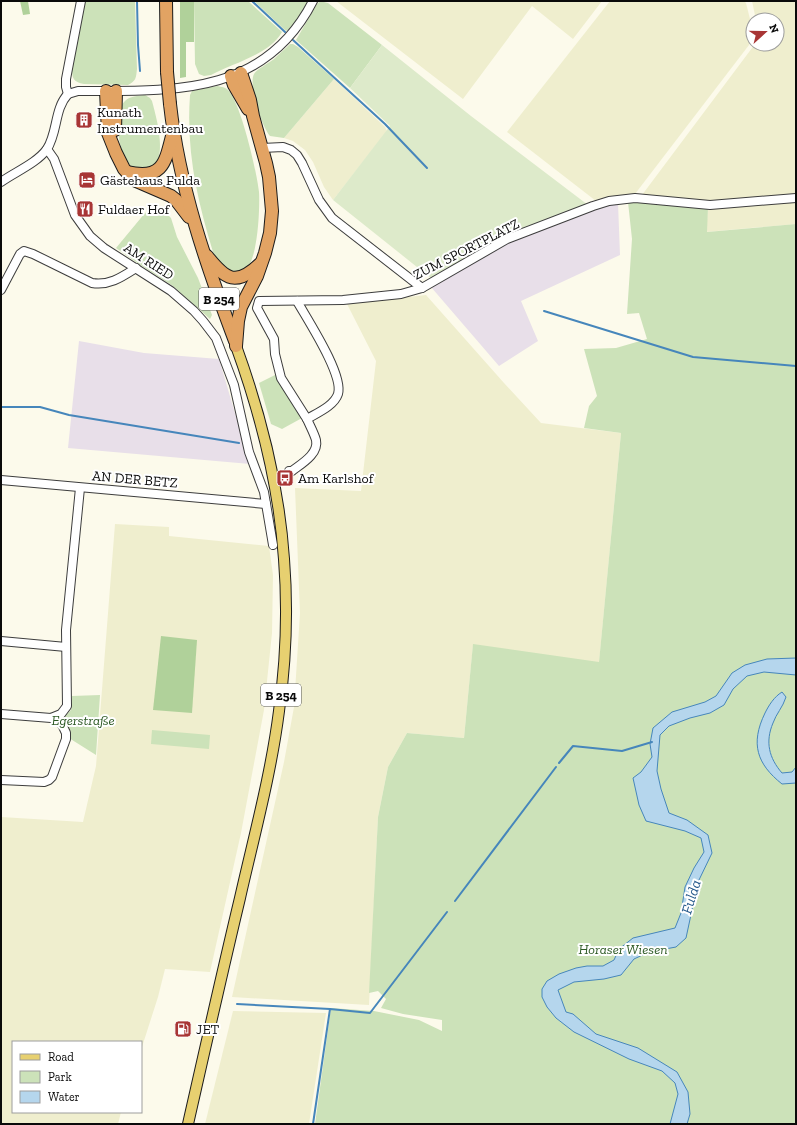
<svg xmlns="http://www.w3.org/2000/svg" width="797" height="1125" viewBox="0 0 797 1125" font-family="'Zilla Slab',serif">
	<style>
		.industrial { fill: #e8dfe9 }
		.farmland { fill: #efeece }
		.green { fill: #cce2b9 }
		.forest { fill: #b0d19a }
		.pitch { fill: #ddeaca }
		.water { fill: #b5d6ed; stroke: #4686bb }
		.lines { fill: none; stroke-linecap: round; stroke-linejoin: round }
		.stream { stroke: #4686bb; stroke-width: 2 }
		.minor-casing { stroke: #3d3d3d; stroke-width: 10 }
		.major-casing { stroke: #1b1b1b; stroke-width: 12 }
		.highway-casing { stroke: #1b1b1b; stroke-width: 14 }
		.minor { stroke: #fff; stroke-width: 8 }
		.major { stroke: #e7d070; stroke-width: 10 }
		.highway { stroke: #e2a363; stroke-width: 12 }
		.highway-bridge-casing { stroke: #1b1b1b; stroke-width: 14; stroke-linecap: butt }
		.highway-bridge { stroke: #e2a363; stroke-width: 12 }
		.labels { text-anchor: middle; stroke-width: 4; stroke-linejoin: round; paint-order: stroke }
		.shield { fill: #fff; stroke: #545454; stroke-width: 1 }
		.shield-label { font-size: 13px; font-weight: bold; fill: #0a0a0a }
		.poi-label { font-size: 14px; fill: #0a0a0a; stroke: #fff; text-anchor: start }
		.street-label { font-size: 14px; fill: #0a0a0a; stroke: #fff }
		.park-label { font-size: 14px; font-style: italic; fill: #2c5924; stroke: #fff }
		.water-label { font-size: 15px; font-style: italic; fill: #25598b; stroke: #fff }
	</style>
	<rect width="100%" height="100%" fill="#fcfaeb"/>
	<g class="industrial">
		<polygon points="618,203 620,255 521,301 538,341 499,366 431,287 508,241 592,209"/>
		<polygon points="79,341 144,353 219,359 250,464 68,448"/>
	</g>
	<g class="farmland">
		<polygon points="336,1 602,1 573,39 532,6 463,99"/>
		<polygon points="610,1 744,1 746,3 751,23 749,45 635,194 596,201 507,132"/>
		<polygon points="752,1 796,1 796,194 705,201 642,195 755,44 777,44 777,20 756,20"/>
		<polygon points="334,79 385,127 387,131 333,200 324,187 313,162 305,150 293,141 284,138"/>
		<polygon points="796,200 796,224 706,232 708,208"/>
		<polygon points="426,295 504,383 541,423 621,433 599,663 473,645 464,738 407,733 388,767 378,817 369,1005 232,997 284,762 294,707 300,613 295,488 361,491 376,361 347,304"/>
		<polygon points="115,524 169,527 169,536 269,546 273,575 272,633 264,710 241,833 210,972 165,969 158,997 141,1050 141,1042 13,1042 13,1112 121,1112 118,1124 1,1124 1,817 83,822 96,766"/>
		<polygon points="233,1011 326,1013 309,1124 205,1124"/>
	</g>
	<g class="green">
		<path d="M85,1H135L137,69C136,78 136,81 128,85L84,84C73,82 72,78 72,68Z"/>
		<path d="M194,1H248L282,32C269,55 233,63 211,75L204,76L199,74L195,64Z"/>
		<path d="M254,1H309C304,9 295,27 286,31Z"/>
		<polygon points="320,1 328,3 382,45 350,88 296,40 317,4"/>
		<path d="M290,44H293L298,47L334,79L284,138L270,136C262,127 248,85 254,74C258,68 268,64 274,59C279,54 285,49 290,44Z"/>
		<path d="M217,86C222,87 225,87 228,90C241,103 257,173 259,192C260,207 258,259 246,269C242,272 237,272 232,273L216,260L213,252C197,199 186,151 190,95L192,91Z"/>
		<path d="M145,95L150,98L152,101C156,116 171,167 146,170C141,170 132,168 129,164C118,154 113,111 125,101C130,96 138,96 145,95Z"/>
		<polygon points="628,202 708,208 707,232 796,224 796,1124 315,1124 331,1008 374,1011 419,1020 442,1031 442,1020 403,1014 381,1008 386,999 378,991 369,993 378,817 388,767 407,733 464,738 473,644 599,662 621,433 584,428 589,406 597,396 584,349 616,348 647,339 639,313 627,314 632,239"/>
		<polygon points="151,210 166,213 171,218 177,237 198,278 212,315 210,319 173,286 139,264 116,248 145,213"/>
		<polygon points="277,374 302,418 282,429 271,424 259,383"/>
		<polygon points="100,695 96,755 69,738 71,731 68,730 65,722 65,716 71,710 72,696"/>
		<polygon points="152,730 210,735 209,749 151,744"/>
	</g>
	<g class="forest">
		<polygon points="20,1 28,1 30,14 23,15"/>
		<polygon points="180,1 194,1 194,42 186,42 186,77 180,78"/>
		<polygon points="161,636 197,640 192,713 153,710"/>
	</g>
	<polygon class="pitch" points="382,45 471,116 588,205 503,238 432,279 333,200 390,126 350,88"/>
	<g class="water">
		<polygon points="796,658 796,675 764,672 747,676 733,689 724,705 710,713 690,718 669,726 660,735 657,771 661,789 669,813 687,820 708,835 712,853 698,882 686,938 676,947 649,952 634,959 621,975 604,979 574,982 558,990 566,1012 573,1014 596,1034 638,1048 677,1072 688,1092 690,1114 687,1124 670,1124 678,1094 675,1083 662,1071 629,1059 574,1032 556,1018 547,1007 542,997 542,989 547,981 559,974 576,968 587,966 603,966 614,960 619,949 633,938 675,928 681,913 685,887 694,868 704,852 701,838 685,831 646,821 639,805 633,778 641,772 652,757 650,744 653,728 672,712 705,702 716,696 732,673 745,665 767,659"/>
		<path d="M782,692L786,697C783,707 776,714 773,723C765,742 769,758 782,773L792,772L796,767V783L782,784C757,764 750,744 765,713C769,705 774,697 782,692Z"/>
	</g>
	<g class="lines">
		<g class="stream">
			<polyline points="137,1 138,45 140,71"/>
			<polyline points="252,1 285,32"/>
			<polyline points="293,40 385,124 427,168"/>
			<polyline points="544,311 693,357 796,366"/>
			<polyline points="1,407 40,407 69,415 239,443"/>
			<polyline points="559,763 573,746 622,751 652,742"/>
			<polyline points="455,901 556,767"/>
			<polyline points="237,1004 330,1009"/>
			<polyline points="313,1124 330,1009 370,1013 447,912"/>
		</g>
		<g class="minor-casing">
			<g id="minor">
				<path d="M68,94L78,91C171,91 264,97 313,1"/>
				<polyline points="68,94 66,87 66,79 81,1"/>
				<polyline points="262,148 283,147 291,150 297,155 302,163 319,200 332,218 422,288"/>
				<polyline points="47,149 54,159 75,215 90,236 104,248 171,291 194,311 203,321 216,338 234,385 249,452 264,492 273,545"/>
				<path d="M1,182C15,172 37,163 47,149C58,132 54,109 68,94"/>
				<path d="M1,290L20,254L24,251L33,254L92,283C109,286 122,277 136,268"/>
				<polyline points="307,419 281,378 275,354 274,339 257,308 259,301 343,300 401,294 422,288 507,239 593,206 609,201 635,198 710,205 796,198"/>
				<path d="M289,471H292C301,464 319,454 316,440C314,433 310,426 307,419C317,413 334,406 338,394C344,375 307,319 297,301"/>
				<polyline points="1,480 266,504"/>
				<polyline points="1,641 66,647"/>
				<polyline points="1,714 51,718 61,714 67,706 66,630 80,488"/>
				<polyline points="1,780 44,782 49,780 52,777 66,739 66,733 58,716"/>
			</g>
		</g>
		<g class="major-casing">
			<path id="major" d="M188,1124C205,1049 222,973 240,898C254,836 271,774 279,711C286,661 288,610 284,559C279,485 261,415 236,346"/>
		</g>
		<g class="highway-casing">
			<g id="highway">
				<polyline points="166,1 167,72"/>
				<polyline points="231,76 234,85 248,109"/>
				<polyline points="106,91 108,133 116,153 124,169 134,180 171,196 176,200 189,217"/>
				<path d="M170,104C179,186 206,264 235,341"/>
				<polyline points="115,130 116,91"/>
				<path d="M127,172C162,180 165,164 172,136"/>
				<path d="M207,256C226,280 236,287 261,263"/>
				<polyline points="236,346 238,321 241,307 257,276 265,253 270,233 272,211 269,177 266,163 253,116 250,100 241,73"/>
			</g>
		</g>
		<use href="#minor" class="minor"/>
		<use href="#major" class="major"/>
		<use href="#highway" class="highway"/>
		<g class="highway-bridge-casing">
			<polyline id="highway-bridge" points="167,72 170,104"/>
		</g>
		<use href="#highway-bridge" class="highway-bridge"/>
	</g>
	<defs>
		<g id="building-square" transform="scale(0.9)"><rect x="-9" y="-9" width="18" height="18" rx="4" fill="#a83535" stroke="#fff"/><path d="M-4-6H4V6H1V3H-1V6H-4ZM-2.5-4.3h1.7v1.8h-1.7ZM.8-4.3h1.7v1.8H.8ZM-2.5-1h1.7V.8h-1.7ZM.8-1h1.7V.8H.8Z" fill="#fff"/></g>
		<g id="hotel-square" transform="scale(0.9)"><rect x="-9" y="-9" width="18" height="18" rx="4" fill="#a83535" stroke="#fff"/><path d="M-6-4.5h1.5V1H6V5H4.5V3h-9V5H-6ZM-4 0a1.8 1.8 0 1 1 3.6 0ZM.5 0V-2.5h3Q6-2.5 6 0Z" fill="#fff"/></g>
		<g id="restaurant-square" transform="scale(0.9)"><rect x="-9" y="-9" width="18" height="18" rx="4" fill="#a83535" stroke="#fff"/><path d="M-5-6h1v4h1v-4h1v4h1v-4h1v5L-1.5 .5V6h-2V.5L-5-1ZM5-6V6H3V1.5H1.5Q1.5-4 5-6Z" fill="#fff"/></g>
		<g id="bus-square" transform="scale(0.9)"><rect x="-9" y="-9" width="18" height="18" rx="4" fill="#a83535" stroke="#fff"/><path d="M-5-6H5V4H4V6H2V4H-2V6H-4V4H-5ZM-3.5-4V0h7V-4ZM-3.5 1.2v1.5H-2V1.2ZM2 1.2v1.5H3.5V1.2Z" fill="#fff"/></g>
		<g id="fuel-square" transform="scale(0.9)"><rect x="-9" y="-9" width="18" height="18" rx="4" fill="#a83535" stroke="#fff"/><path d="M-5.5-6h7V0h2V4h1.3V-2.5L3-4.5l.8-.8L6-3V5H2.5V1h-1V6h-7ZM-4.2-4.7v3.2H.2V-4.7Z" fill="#fff"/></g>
	</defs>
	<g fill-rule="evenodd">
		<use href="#building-square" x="84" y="120"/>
		<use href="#hotel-square" x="87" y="180"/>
		<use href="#restaurant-square" x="85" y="209"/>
		<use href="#bus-square" x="285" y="478"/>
		<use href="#fuel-square" x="183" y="1029"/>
	</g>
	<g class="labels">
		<g class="shield">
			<rect x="199" y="288" width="40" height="22" rx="3"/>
			<rect x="261" y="684" width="40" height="22" rx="3"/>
		</g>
		<g class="shield-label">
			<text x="219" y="304">B 254</text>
			<text x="281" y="700">B 254</text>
		</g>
		<g class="poi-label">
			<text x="97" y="117">Kunath<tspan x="97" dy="16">Instrumentenbau</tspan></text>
			<text x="100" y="185">Gästehaus Fulda</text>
			<text x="98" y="214">Fuldaer Hof</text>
			<text x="298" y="483">Am Karlshof</text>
			<text x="196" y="1034">JET</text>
		</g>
		<g class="street-label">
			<text transform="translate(466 249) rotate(-27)" y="5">ZUM SPORTPLATZ</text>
			<text transform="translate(149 261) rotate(33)" y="5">AM RIED</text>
			<text transform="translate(135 479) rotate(5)" y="5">AN DER BETZ</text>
		</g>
		<g class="park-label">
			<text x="83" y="725">Egerstraße</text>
			<text x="623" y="954">Horaser Wiesen</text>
		</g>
		<g class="water-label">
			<text transform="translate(691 897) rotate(-73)" y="5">Fulda</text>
		</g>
	</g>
	<rect width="797" height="1125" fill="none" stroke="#0a0a0a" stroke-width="4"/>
	<rect x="12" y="1041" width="130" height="72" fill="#ffffff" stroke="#9d9d9d"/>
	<rect x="20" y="1054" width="20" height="6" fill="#e7d070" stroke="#9d9d9d"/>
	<text x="48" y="1061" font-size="12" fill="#0a0a0a">Road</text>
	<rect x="20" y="1071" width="20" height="12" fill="#cce2b9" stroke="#9d9d9d"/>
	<text x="48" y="1081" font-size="12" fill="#0a0a0a">Park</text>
	<rect x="20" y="1091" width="20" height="12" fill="#b5d6ed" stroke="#9d9d9d"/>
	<text x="48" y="1101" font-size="12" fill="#0a0a0a">Water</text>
	<g transform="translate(765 32) rotate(69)"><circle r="19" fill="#ffffff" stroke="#9d9d9d"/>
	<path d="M0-3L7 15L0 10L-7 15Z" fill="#a83535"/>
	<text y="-6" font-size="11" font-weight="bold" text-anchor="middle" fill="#0a0a0a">N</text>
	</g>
</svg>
